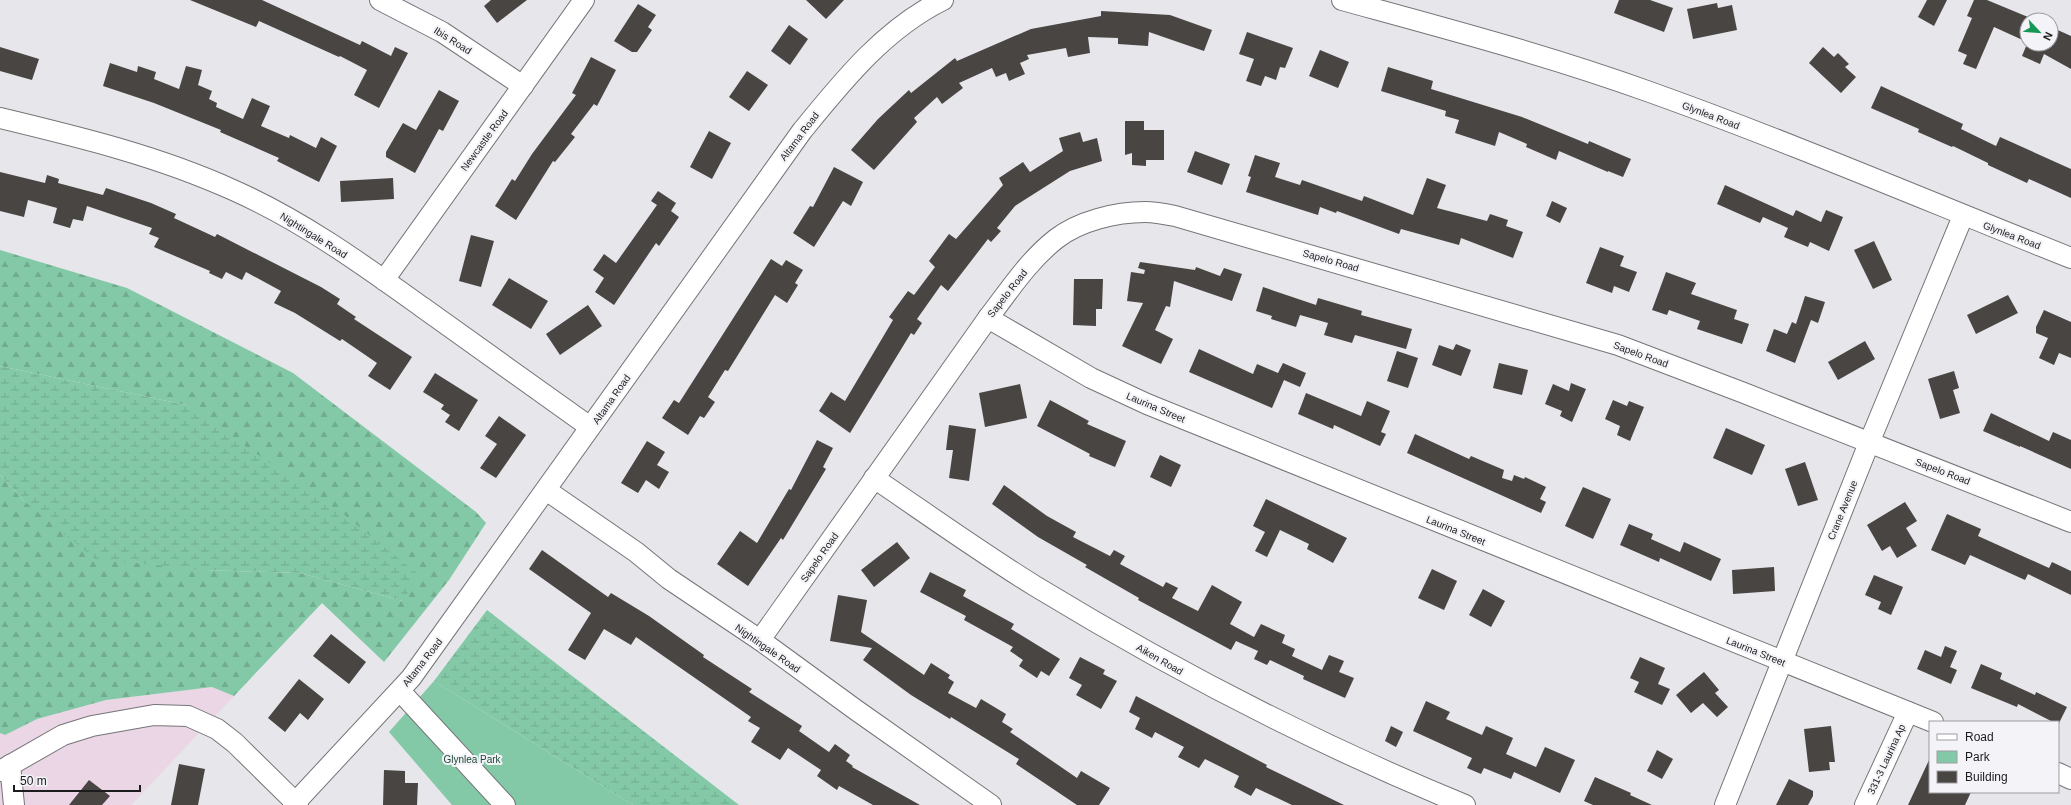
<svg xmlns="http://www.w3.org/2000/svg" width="2071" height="805" viewBox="0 0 2071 805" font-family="Helvetica,sans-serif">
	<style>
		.industrial { fill: #ead6e5 }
		.forest { fill: url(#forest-firs) }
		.wetland { fill: url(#wetland-marsh) }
		.park { fill: #83c9a7 }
		.building { fill: #494543 }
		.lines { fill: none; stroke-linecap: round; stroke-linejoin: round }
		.minor-casing { stroke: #757579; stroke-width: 22 }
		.minor { stroke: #fff; stroke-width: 20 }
		.labels { text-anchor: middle; stroke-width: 4; stroke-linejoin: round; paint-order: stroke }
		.street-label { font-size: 10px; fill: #1c1c1e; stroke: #f3f3f8 }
		.park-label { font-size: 10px; fill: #1c4835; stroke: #f3f3f8 }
	</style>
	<defs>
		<pattern id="forest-firs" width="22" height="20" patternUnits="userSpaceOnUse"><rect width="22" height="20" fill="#83c9a7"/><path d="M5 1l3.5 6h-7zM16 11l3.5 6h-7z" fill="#71ac8f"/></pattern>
		<pattern id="wetland-marsh" width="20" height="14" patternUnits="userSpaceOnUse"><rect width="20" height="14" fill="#83c9a7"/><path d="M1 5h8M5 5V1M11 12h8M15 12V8" fill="none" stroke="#71ac8f"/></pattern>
	</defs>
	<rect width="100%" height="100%" fill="#e6e6eb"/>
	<polygon class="industrial" points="212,687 234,696 131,805 0,805 0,733 5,735 37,719 106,700"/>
	<polygon class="forest" points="0,250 127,288 293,373 476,512 486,523 449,580 384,662 322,603 234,696 212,687 106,700 37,719 5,735 0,733 0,475 24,501 204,570 300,573 403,601 186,405 0,366"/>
	<g class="wetland">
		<polygon points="0,366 186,405 342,513 418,574 403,601 300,573 204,570 95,559 24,501 0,475"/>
		<polygon points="487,610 739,805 633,805 434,681"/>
	</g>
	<polygon class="park" points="434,681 633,805 452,805 389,732"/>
	<g class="building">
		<polygon points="190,0 262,0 360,45 362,41 391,56 395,47 408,53 379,108 354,95 367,70 340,56 339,57 259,21 256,27"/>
		<polygon points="491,0 527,0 497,23 484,6"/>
		<polygon points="806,0 844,0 826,19"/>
		<polygon points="1619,0 1650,0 1673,8 1664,32 1614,13"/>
		<polygon points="1927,0 1947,0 1934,26 1918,17"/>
		<polygon points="1974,0 1987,0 2035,20 2027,20 2027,42 1994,27 1976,69 1963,64 1967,55 1958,51 1972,18 1967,16"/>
		<polygon points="1717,3 1718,8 1732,5 1737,30 1693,39 1687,9"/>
		<polygon points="638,4 656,15 648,27 652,30 637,52 632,52 614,41"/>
		<polygon points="1101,11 1170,15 1212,30 1204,51 1149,32 1148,46 1118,44 1118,38 1088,37 1090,53 1068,57 1066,48 1027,55 1029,59 1020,63 1025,74 1009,81 1006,73 996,77 992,68 959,83 963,88 942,104 937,97 914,118 917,122 874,170 851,150 878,119 909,90 911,93 955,58 957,61 1031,29 1101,16"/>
		<polygon points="789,25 808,39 790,65 771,51"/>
		<polygon points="2051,27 2071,36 2071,69 2044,54 2040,64 2022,56 2027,44 2051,44"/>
		<polygon points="1247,32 1293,48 1285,68 1280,67 1276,80 1265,76 1261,86 1246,81 1254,59 1239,54"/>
		<polygon points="0,47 39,59 32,80 0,71"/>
		<polygon points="1823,47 1834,57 1838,53 1849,64 1845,67 1856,77 1841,93 1809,63"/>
		<polygon points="1320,50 1349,62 1338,88 1309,76"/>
		<polygon points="591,57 616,70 597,106 594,104 571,134 575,137 555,162 553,161 516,220 495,206 512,179 515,181 532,154 576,95 572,93"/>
		<polygon points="110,63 137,72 138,66 156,72 154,79 179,89 186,66 202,70 198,85 212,91 209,99 217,103 216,107 243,119 252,98 270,106 261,126 289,138 290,135 316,148 321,137 337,146 319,182 277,161 279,158 220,132 221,130 154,103 103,86"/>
		<polygon points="1388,67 1433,81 1431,89 1522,117 1588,144 1589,141 1631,159 1623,177 1608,171 1608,172 1559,151 1556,160 1526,147 1527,144 1499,132 1495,146 1455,133 1459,120 1445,116 1446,111 1381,91"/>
		<polygon points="747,71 768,85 749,111 729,97"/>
		<polygon points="1881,86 1963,124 1961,129 1996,146 2000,137 2071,169 2071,198 2029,179 2027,183 1988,165 1988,163 1953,146 1952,147 1918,132 1919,129 1871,108"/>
		<polygon points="439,90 459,101 443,131 439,129 415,173 386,157 386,152 403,123 416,130"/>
		<polygon points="1125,121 1144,121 1144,130 1164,130 1164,160 1146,160 1146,166 1132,165 1132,153 1125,155"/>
		<polygon points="709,131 731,143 712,179 690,167"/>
		<polygon points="1080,132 1083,142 1097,138 1102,161 1070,171 1015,206 997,228 1001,231 991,242 988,239 948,291 941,285 917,319 922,323 914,335 911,333 850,433 819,411 831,392 845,401 893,320 889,317 908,291 914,295 935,267 929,261 949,234 956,239 1003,185 999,178 1023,162 1030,172 1063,151 1059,138"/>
		<polygon points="1195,151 1230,164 1222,185 1187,172"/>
		<polygon points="1255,155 1280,163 1275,177 1300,185 1302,180 1362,201 1364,196 1413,215 1427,178 1446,185 1437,208 1487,221 1490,214 1508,220 1506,226 1523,232 1513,258 1461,238 1459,245 1401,229 1399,234 1337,211 1336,213 1320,207 1318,215 1246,192 1251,177 1248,176"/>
		<polygon points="834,167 863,182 851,206 843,201 814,247 793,233 810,206 813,207"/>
		<polygon points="0,172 45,183 47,175 59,179 58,183 103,195 106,188 151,203 176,214 174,218 215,237 217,234 321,287 340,299 337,304 356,317 354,319 412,357 390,390 368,376 377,363 342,339 340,341 295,313 274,303 281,291 246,272 242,280 226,272 222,279 209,273 210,271 154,247 159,238 149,234 152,228 87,206 83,221 73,219 70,228 53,223 57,208 28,200 24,217 0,211"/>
		<polygon points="393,178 394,199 341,202 340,181"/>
		<polygon points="1725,185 1793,216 1796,210 1821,222 1826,210 1843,217 1829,251 1810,242 1808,247 1784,237 1788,228 1763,217 1760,223 1717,204"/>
		<polygon points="658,191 676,203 671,211 679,217 659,246 656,243 614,305 595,292 604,278 593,270 604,254 616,263 657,205 651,201"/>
		<polygon points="1552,201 1567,208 1560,223 1546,216"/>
		<polygon points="471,235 494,241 481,287 459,281"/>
		<polygon points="1874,241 1892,280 1873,289 1854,250"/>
		<polygon points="1600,247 1624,256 1620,266 1637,272 1629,292 1614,286 1612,293 1586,283"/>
		<polygon points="771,259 782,266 786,260 803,270 795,283 798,285 787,303 775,295 728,371 725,370 708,397 715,402 704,418 700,416 688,435 662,418 674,400 679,403"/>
		<polygon points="1140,262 1195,270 1196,267 1220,276 1224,268 1242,274 1232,301 1174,281 1170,307 1166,306 1155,330 1173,339 1161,364 1122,346 1143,303 1127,301 1131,272 1144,274 1145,270 1138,268"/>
		<polygon points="1666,272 1696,283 1691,294 1737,310 1734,319 1749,324 1742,344 1697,329 1700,321 1669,310 1667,315 1652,310"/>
		<polygon points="509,278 548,301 531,329 492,305"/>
		<polygon points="1074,279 1103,279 1102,309 1096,309 1096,326 1073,325"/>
		<polygon points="1263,287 1316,305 1318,298 1362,311 1361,315 1412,329 1406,349 1355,335 1352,343 1324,335 1328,323 1300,315 1296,327 1271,319 1272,316 1256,311"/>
		<polygon points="2008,295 2018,313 1976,334 1967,315"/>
		<polygon points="1805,296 1825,302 1818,323 1811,320 1795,363 1766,351 1774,329 1787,334 1792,322 1796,324"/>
		<polygon points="588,305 602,326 560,355 546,334"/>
		<polygon points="2044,310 2071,322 2071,358 2059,353 2054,365 2039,358 2048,338 2036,333 2036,327"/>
		<polygon points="1865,341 1875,359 1838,380 1828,362"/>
		<polygon points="1456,344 1471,350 1461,376 1432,365 1439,345 1453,350"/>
		<polygon points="1199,349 1253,374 1257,364 1278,373 1283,363 1306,373 1300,387 1284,380 1272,408 1189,372"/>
		<polygon points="1397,351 1418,358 1408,388 1387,381"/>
		<polygon points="1499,363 1528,370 1522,395 1493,388"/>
		<polygon points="1954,371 1959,388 1953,390 1960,413 1940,419 1928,379"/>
		<polygon points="435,373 478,400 459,431 445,422 450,415 441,409 444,405 423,392"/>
		<polygon points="1571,383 1586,389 1572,422 1560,416 1562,411 1545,404 1553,384 1569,391"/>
		<polygon points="1020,384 1027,418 985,427 979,393"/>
		<polygon points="1306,393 1361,416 1367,401 1390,411 1381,432 1386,434 1380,446 1334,425 1333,429 1298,414"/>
		<polygon points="1050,400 1089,421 1087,424 1126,441 1115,467 1089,456 1090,454 1037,426"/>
		<polygon points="1613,400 1627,406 1629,401 1644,407 1630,441 1617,435 1620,426 1605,419"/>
		<polygon points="1991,413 2049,441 2053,432 2071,440 2071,469 2020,446 2020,447 1983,431"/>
		<polygon points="499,416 526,435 496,478 480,468 497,444 485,436"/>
		<polygon points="949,425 976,429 969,481 949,478 953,450 946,450"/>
		<polygon points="1726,428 1765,445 1752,475 1713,458"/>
		<polygon points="1415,434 1469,459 1471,456 1504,470 1502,478 1512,481 1514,475 1524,479 1525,477 1546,487 1540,499 1546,502 1541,513 1407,453"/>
		<polygon points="817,440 833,448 823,467 826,469 783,540 781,538 748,586 717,564 740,531 757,543 789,489 791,490"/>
		<polygon points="647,441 665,452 657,465 669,472 659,489 646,480 638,493 621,483"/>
		<polygon points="1160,455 1181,465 1171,487 1150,477"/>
		<polygon points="1805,462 1818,500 1798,506 1785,469"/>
		<polygon points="1004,485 1047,516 1076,532 1073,537 1110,556 1114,550 1125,556 1120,564 1163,587 1166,582 1178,588 1172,598 1198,611 1212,585 1242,602 1230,624 1254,637 1261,624 1285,635 1282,643 1295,649 1292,656 1322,670 1329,655 1344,661 1339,672 1354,678 1345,698 1303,679 1304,676 1270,660 1267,665 1254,659 1258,651 1236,641 1231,650 1138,600 1139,598 1085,567 1087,565 1038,537 992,504"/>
		<polygon points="1583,487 1611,499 1593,539 1565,526"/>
		<polygon points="1266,499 1347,538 1333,563 1307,549 1309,544 1280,530 1267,557 1255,551 1265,532 1253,526"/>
		<polygon points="1905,502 1917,521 1906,528 1917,546 1897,558 1890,546 1882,551 1867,525"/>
		<polygon points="1947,514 1981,529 1978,536 2049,568 2052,562 2071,571 2071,595 2028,574 2025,580 1970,555 1965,565 1931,550"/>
		<polygon points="1629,524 1653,534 1651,539 1680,552 1684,542 1721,559 1711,581 1660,558 1659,562 1620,545"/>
		<polygon points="897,542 910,558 874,587 861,570"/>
		<polygon points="542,550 608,597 611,593 649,616 704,655 703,657 752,689 749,692 802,726 799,731 829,752 835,744 850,755 846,761 853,766 852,767 920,805 873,805 839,786 837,790 817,776 821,770 788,748 780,760 751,742 760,728 748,721 751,717 636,637 631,645 604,629 585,660 568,650 591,613 529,569"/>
		<polygon points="1774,567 1775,591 1733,594 1732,570"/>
		<polygon points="1432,569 1457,581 1444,610 1418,598"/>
		<polygon points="930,572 966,590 963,596 1014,624 1011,629 1060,659 1049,676 1041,671 1037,678 1019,666 1023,660 1010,651 1013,647 964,620 966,616 920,592"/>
		<polygon points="1874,575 1903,587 1891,615 1878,609 1881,602 1865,595"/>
		<polygon points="1483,589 1505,601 1491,627 1469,615"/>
		<polygon points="838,595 867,600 861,632 924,675 931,663 950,675 948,678 954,682 948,693 976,708 981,699 1006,714 1002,722 1013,729 1010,732 1077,778 1081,771 1110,788 1099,805 1077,805 1016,764 1019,759 951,717 950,719 911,695 863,660 872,648 830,641"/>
		<polygon points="331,634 366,662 349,684 313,656"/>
		<polygon points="1945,646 1957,651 1950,667 1957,670 1951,684 1917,669 1925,650 1941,657"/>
		<polygon points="1080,657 1105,670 1103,674 1117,681 1101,709 1076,695 1082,685 1069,678"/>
		<polygon points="1640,657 1665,668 1658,684 1670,689 1662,705 1634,692 1639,682 1630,678"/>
		<polygon points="1981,664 2002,673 2000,679 2035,695 2036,692 2067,707 2058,725 2058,722 2053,722 2018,704 2017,707 1971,688"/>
		<polygon points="1704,672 1719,690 1715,693 1728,707 1717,717 1703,703 1691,713 1676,695"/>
		<polygon points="299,679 324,699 308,720 300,713 285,732 268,718"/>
		<polygon points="1136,696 1267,765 1266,767 1344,805 1292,805 1256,788 1251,796 1234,787 1239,776 1205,759 1199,768 1178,757 1184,747 1155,732 1152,738 1135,729 1140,718 1129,712"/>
		<polygon points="1426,701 1450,712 1446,719 1482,735 1486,726 1513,738 1506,754 1536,767 1545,747 1575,760 1560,793 1514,772 1511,779 1484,768 1481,774 1467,768 1472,758 1413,731"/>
		<polygon points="1391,726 1403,732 1396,747 1385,741"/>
		<polygon points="1831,726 1835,762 1829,762 1830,770 1809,772 1804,729"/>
		<polygon points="1657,750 1673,759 1662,779 1647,771"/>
		<polygon points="1930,758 1930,792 1971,792 1965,805 1908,805"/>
		<polygon points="179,764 205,769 198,805 171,805"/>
		<polygon points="384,770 405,771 405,783 418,783 417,805 383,805"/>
		<polygon points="1595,777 1631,793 1630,795 1652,805 1593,805 1584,801"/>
		<polygon points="1789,779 1813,791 1813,796 1808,805 1776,805"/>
		<polygon points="89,780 110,796 102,805 69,805"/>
	</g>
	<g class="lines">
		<g class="minor-casing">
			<g id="minor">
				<polyline points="380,0 442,32 523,86"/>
				<path d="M1342,0C1444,28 1547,55 1647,91C1790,142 1930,202 2071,258"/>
				<path d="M0,118C79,137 158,156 233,190C301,220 362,264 422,307C478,347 534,387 590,427"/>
				<polyline points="384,280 584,0"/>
				<polyline points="988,318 1091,378 1147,404 1933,722"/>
				<path d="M874,478C927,514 980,552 1035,586C1173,670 1316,744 1465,805"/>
				<polyline points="546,490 636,552 669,579 760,640 856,710 991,805"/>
				<path d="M760,640L988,318C1009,291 1028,261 1056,239C1079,221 1116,212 1145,212C1155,212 1165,214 1175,216L1618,345L1744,393L2071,522"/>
				<polyline points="400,691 505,805"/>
				<polyline points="10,765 14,805"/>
				<polyline points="0,771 63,735 92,726 154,715 188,716 217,729 235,743 298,805"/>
				<polyline points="2058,773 2071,779"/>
				<path d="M293,805L411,678L802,131C842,82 884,29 943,0"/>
				<polyline points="1725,805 1869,443 1963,216"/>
				<polyline points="1865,805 1908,712"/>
			</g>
		</g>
		<use href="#minor" class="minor"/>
	</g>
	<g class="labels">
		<g class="street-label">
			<text transform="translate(453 40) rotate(32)" y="4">Ibis Road</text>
			<text transform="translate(1711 115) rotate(21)" y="4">Glynlea Road</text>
			<text transform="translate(799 136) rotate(-53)" y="4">Altama Road</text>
			<text transform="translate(484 140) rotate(-54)" y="4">Newcastle Road</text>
			<text transform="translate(314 235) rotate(32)" y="4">Nightingale Road</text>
			<text transform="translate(2012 235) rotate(21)" y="4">Glynlea Road</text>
			<text transform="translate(1331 260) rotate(16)" y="4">Sapelo Road</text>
			<text transform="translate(1007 293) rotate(-52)" y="4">Sapelo Road</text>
			<text transform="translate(1641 354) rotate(20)" y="4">Sapelo Road</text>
			<text transform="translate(611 399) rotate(-55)" y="4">Altama Road</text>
			<text transform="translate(1156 407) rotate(23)" y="4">Laurina Street</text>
			<text transform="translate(1943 471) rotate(21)" y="4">Sapelo Road</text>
			<text transform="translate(1842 510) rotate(-68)" y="4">Crane Avenue</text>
			<text transform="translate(1456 530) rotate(22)" y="4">Laurina Street</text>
			<text transform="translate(819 557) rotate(-55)" y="4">Sapelo Road</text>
			<text transform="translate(768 648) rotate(35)" y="4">Nightingale Road</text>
			<text transform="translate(1756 651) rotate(22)" y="4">Laurina Street</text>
			<text transform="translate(1160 659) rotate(30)" y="4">Aiken Road</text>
			<text transform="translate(422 662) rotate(-52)" y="4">Altama Road</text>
			<text transform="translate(1886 759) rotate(-65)" y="4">331-3 Laurina Ap</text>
		</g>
		<g class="park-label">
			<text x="472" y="763">Glynlea Park</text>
		</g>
	</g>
	<rect x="1929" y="721" width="130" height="72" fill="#f3f3f8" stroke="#9d9da1"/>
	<rect x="1937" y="734" width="20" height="6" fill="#ffffff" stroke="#9d9da1"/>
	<text x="1965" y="741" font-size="12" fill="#1c1c1e">Road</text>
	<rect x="1937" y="751" width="20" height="12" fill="#83c9a7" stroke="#9d9da1"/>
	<text x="1965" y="761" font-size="12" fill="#1c1c1e">Park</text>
	<rect x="1937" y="771" width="20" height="12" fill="#494543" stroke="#9d9da1"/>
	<text x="1965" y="781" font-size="12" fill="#1c1c1e">Building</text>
	<g transform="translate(2039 32) rotate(116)"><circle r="19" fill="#f3f3f8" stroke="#9d9da1"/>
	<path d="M0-3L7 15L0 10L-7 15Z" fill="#179756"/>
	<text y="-6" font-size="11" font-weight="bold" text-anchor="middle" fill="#1c1c1e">N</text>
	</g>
	<path d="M14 785v6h126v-6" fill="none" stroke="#1c1c1e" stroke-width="2"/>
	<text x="20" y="785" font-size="12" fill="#1c1c1e" stroke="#f3f3f8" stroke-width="3" paint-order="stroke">50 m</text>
</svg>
